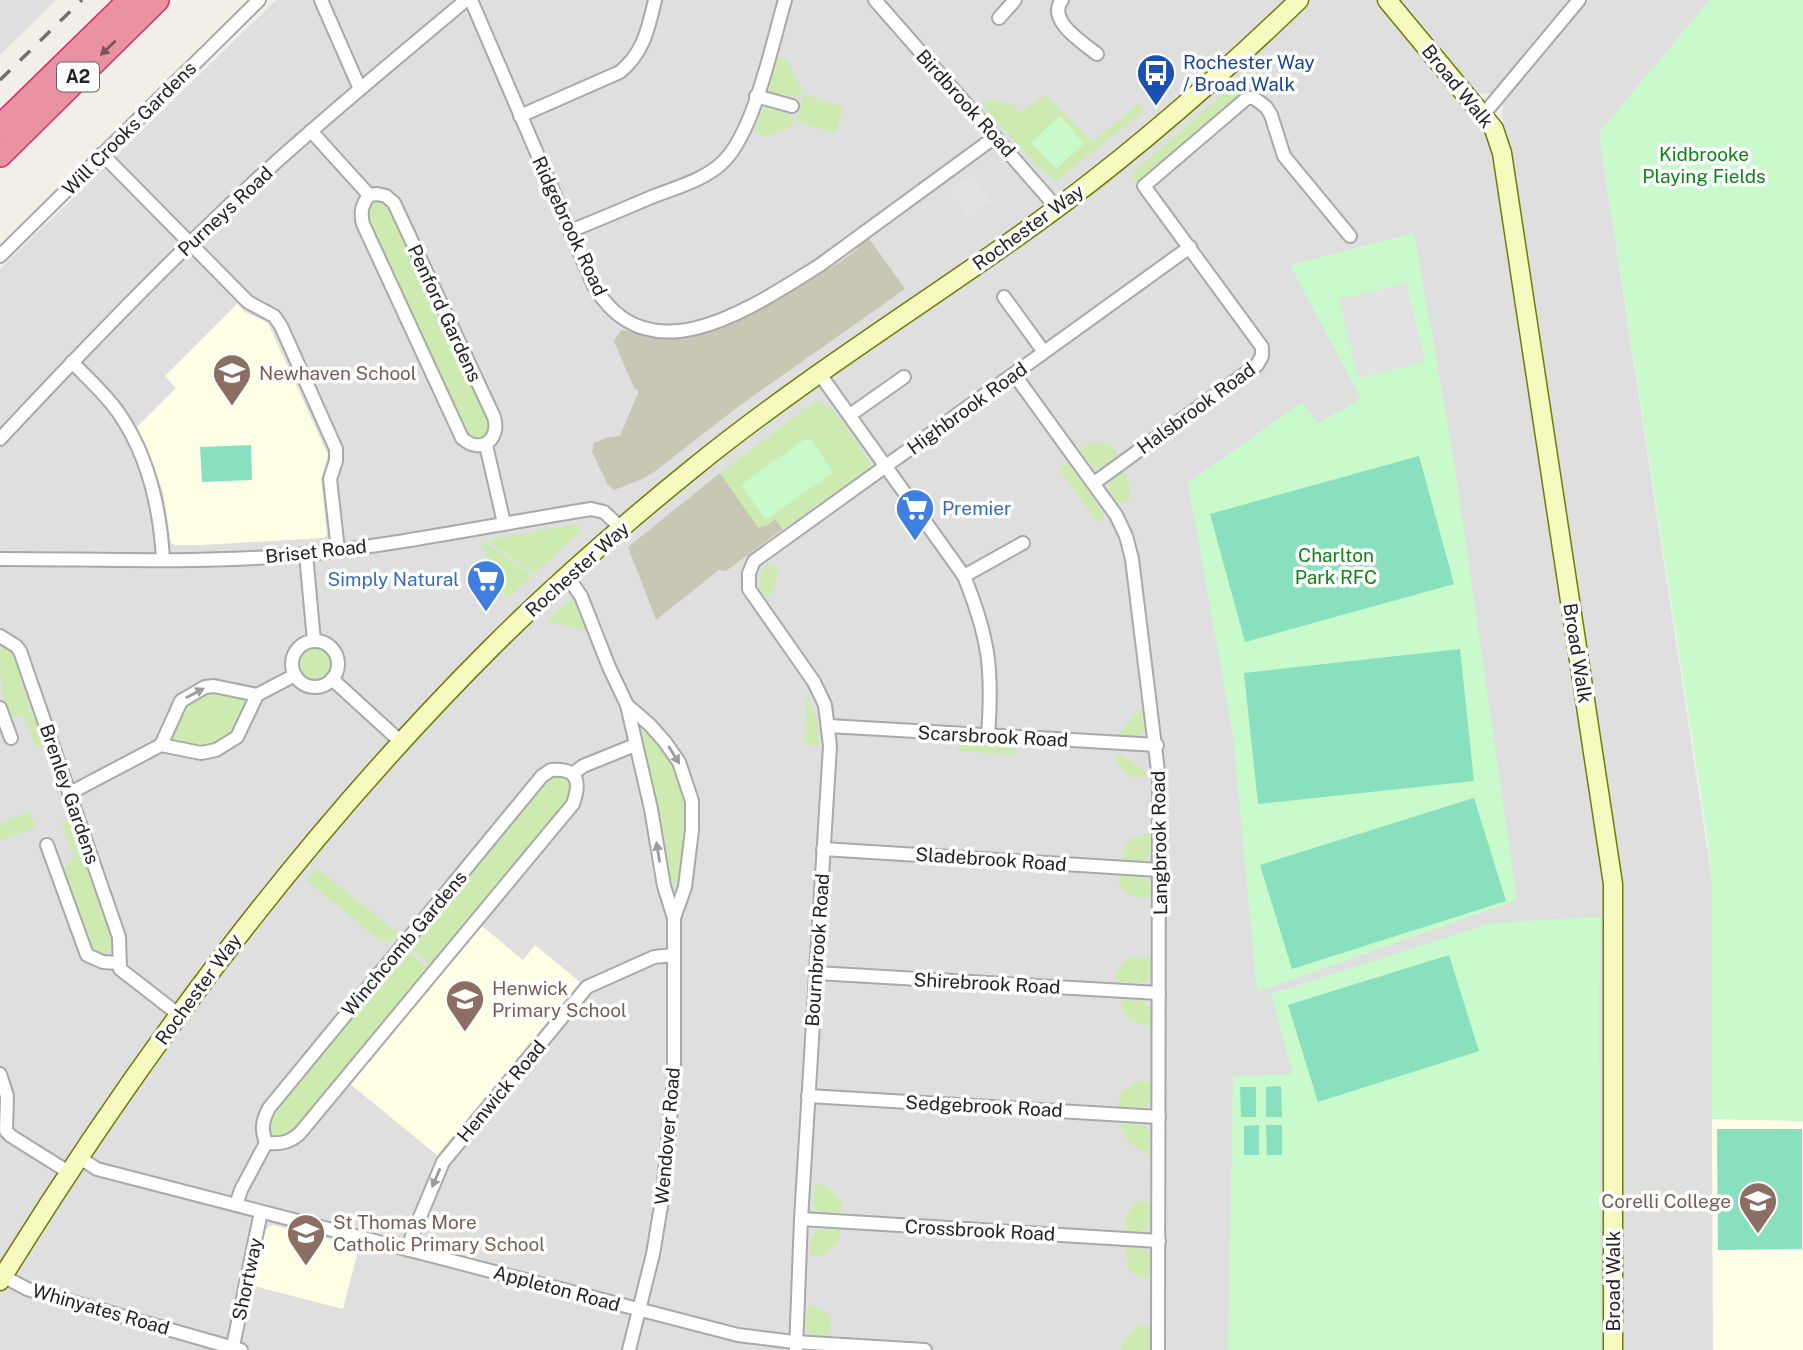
<svg xmlns="http://www.w3.org/2000/svg" width="1803" height="1350" viewBox="0 0 1803 1350" font-family="'Public Sans',sans-serif">
	<style>
		.residential { fill: #e0dfdf }
		.education { fill: #ffffe5 }
		.construction { fill: #c7c7b4 }
		.grass { fill: #cdebb0 }
		.park { fill: #c8facc }
		.pitch { fill: #88e0be }
		.parking { fill: #e2e2e2 }
		.lines { fill: none; stroke-linecap: round; stroke-linejoin: round }
		.street-casing { stroke: #a9a9a9; stroke-width: 16 }
		.secondary-casing { stroke: #707d05; stroke-width: 21 }
		.highway-casing { stroke: #dc2a67; stroke-width: 26 }
		.street { stroke: #fff; stroke-width: 12 }
		.secondary { stroke: #f7fabf; stroke-width: 18 }
		.highway { stroke: #e892a2; stroke-width: 23 }
		.rail { stroke: #707070; stroke-width: 3.5; stroke-dasharray: 14 14; stroke-linecap: butt }
		.oneway { fill: #7b545c }
		.oneway2 { fill: #9c9c9c }
		.labels { text-anchor: middle; stroke-width: 7; stroke-linejoin: round; paint-order: stroke }
		.shield { fill: #fff; stroke: #646464; stroke-width: 2 }
		.shield-label { font-size: 18px; font-weight: bold; fill: #222 }
		.transit-label { font-size: 19px; fill: #164399; stroke: #fff; text-anchor: start }
		.street-label { font-size: 19px; fill: #222; stroke: #fff }
		.park-label { font-size: 19px; fill: #0c8416; stroke: #fff }
		.education-label { font-size: 19px; fill: #785e54; stroke: #fff; text-anchor: start }
		.shop-label { font-size: 19px; fill: #366cbe; stroke: #fff; text-anchor: start }
	</style>
	<rect width="100%" height="100%" fill="#f2efe9"/>
	<g class="residential">
		<polygon points="0,0 56,0 0,55"/>
		<polygon points="276,0 1379,0 1494,137 1607,884 1608,1350 0,1350 0,269"/>
		<polygon points="1397,0 1570,0 1492,93 1475,94"/>
		<polygon points="1588,0 1710,0 1599,133 1712,880 1713,1350 1620,1350 1620,882 1502,112 1504,100"/>
	</g>
	<g class="education">
		<polygon points="237,304 245,312 268,323 328,455 321,479 327,535 324,538 201,545 175,545 171,543 164,495 148,450 137,427 176,388 165,376"/>
		<polygon points="481,925 523,960 535,945 580,982 437,1155 350,1084"/>
		<polygon points="1712,1119 1803,1121 1803,1350 1713,1350"/>
		<polygon points="273,1225 359,1247 343,1309 254,1286 265,1231 269,1226"/>
	</g>
	<g class="construction">
		<polygon points="868,237 905,289 739,406 654,472 640,480 614,490 608,485 592,452 594,443 609,437 620,436 639,391 634,388 614,341 621,330 676,338 709,330 745,314 747,317 784,297 840,262 858,249 856,245"/>
		<polygon points="720,473 758,527 776,519 783,529 726,571 719,570 656,620 628,547"/>
	</g>
	<g class="grass">
		<polygon points="777,57 787,60 802,89 800,97 774,94 768,86"/>
		<polygon points="1232,86 1239,95 1139,185 1131,174"/>
		<polygon points="804,95 843,106 836,133 796,122"/>
		<polygon points="1045,95 1093,142 1139,103 1144,111 1056,181 1035,164 982,104 987,99 1012,104 1019,113"/>
		<polygon points="769,106 794,118 791,127 764,137 754,131 760,113"/>
		<polygon points="375,202 385,202 390,204 490,421 491,431 484,439 473,440 465,433 367,220 367,210"/>
		<path d="M815,401C838,406 858,445 871,464V467L783,529L775,519L766,526L758,527L720,473Z"/>
		<polygon points="1089,443 1110,443 1118,455 1102,467 1091,466 1080,451"/>
		<polygon points="1068,463 1105,516 1097,522 1059,469"/>
		<polygon points="1123,472 1129,482 1131,498 1119,505 1109,490 1111,481"/>
		<polygon points="570,525 577,526 582,530 534,574 487,540"/>
		<polygon points="483,541 532,576 507,599 481,544"/>
		<polygon points="772,562 778,571 773,591 767,596 759,586 760,573"/>
		<polygon points="572,600 577,603 586,630 546,622 567,601"/>
		<circle cx="315" cy="664" r="17"/>
		<path d="M4,648L14,651L22,671L19,678L33,717L39,719L48,747L35,746L24,715L14,717C0,708 0,667 0,649Z"/>
		<path d="M207,692C219,692 241,693 246,705L235,733L207,749L173,743L170,736L184,705Z"/>
		<polygon points="807,692 817,721 819,745 804,744"/>
		<polygon points="1143,706 1146,729 1140,736 1117,735"/>
		<path d="M647,730C655,739 665,749 671,759C694,798 685,839 681,881L673,884L669,882L638,736Z"/>
		<polygon points="960,742 1015,746 1015,755 959,751"/>
		<polygon points="1117,752 1151,776 1131,777 1116,763"/>
		<path d="M549,776C567,776 571,779 572,797L437,961L434,959L430,964L407,946Z"/>
		<polygon points="30,812 36,828 0,840 0,823"/>
		<polygon points="72,818 113,936 112,949 104,954 91,950 62,870 74,859 61,822"/>
		<path d="M1151,834V854L1144,861L1122,859C1127,838 1129,836 1151,834Z"/>
		<polygon points="316,868 402,936 397,942 394,940 381,941 306,880"/>
		<path d="M1119,876L1144,877L1152,884L1151,898C1138,898 1127,897 1119,887Z"/>
		<path d="M408,952L430,970L299,1128C289,1136 278,1144 268,1132L269,1118L399,955L403,958Z"/>
		<polygon points="1130,957 1151,958 1151,978 1143,983 1116,982 1116,971"/>
		<path d="M1121,1000L1144,1001L1151,1008V1025C1135,1025 1120,1019 1121,1000Z"/>
		<polygon points="1134,1082 1151,1082 1151,1102 1144,1108 1119,1107 1119,1095"/>
		<path d="M1121,1124L1144,1125L1150,1131V1154C1135,1148 1124,1141 1121,1124Z"/>
		<polygon points="815,1183 827,1187 842,1201 841,1213 819,1212 813,1204"/>
		<polygon points="1135,1202 1151,1202 1150,1225 1144,1232 1125,1231 1126,1219"/>
		<polygon points="818,1229 840,1230 839,1243 822,1256 810,1256 812,1235"/>
		<polygon points="1126,1247 1143,1249 1150,1255 1150,1277 1138,1277 1128,1268"/>
		<polygon points="807,1305 818,1308 831,1315 830,1336 810,1335 806,1327"/>
		<polygon points="1137,1325 1150,1325 1150,1350 1121,1350 1122,1343"/>
	</g>
	<g class="park">
		<polygon points="1710,0 1803,0 1803,1121 1712,1119 1712,880 1708,840 1599,133"/>
		<polygon points="1060,116 1084,144 1056,169 1031,142"/>
		<polygon points="1414,233 1452,448 1517,900 1257,992 1233,735 1188,483 1302,402 1318,423 1361,399 1290,265"/>
		<polygon points="805,439 811,440 833,472 766,520 741,485"/>
		<polygon points="1601,917 1599,1001 1601,1350 1228,1350 1233,1076 1293,1074 1271,994 1491,923"/>
	</g>
	<g class="pitch">
		<polygon points="251,445 252,480 202,482 200,447"/>
		<polygon points="1419,456 1454,584 1245,642 1210,514"/>
		<polygon points="1460,649 1474,781 1258,804 1244,673"/>
		<polygon points="1474,798 1506,901 1292,969 1260,865"/>
		<polygon points="1449,955 1479,1051 1318,1102 1288,1005"/>
		<polygon points="1281,1086 1282,1117 1266,1117 1266,1087"/>
		<polygon points="1240,1087 1256,1087 1256,1117 1241,1117"/>
		<polygon points="1259,1125 1259,1155 1244,1155 1244,1126"/>
		<polygon points="1266,1125 1282,1125 1282,1155 1267,1155"/>
		<polygon points="1717,1129 1802,1129 1802,1249 1718,1250"/>
	</g>
	<g class="parking">
		<polygon points="972,174 991,201 968,218 949,191"/>
		<polygon points="1406,283 1425,362 1358,378 1339,299"/>
	</g>
	<g class="lines">
		<g class="street-casing">
			<g id="street">
				<polyline points="321,0 360,89"/>
				<path d="M471,0L594,286C650,380 754,306 820,265L995,137"/>
				<polyline points="875,0 1057,208"/>
				<path d="M1062,0C1046,20 1083,43 1097,54"/>
				<polyline points="999,18 1015,0"/>
				<polyline points="756,96 792,106"/>
				<polyline points="1483,115 1579,0"/>
				<path d="M520,116L620,72C644,52 648,29 655,0"/>
				<polyline points="311,131 369,195"/>
				<polyline points="102,154 248,302 274,316 281,326 336,449 336,461 330,479 338,550"/>
				<path d="M377,194L386,196L394,203L494,417C501,440 480,455 462,438L363,224C360,212 362,205 369,195Z"/>
				<path d="M570,231C598,220 626,208 654,196C678,187 707,179 725,160C755,128 772,44 785,0"/>
				<polyline points="0,256 259,0"/>
				<polyline points="1004,297 1044,352"/>
				<path d="M72,362C88,379 107,395 120,415C149,458 160,508 163,559"/>
				<path d="M819,373L964,576C989,638 993,669 988,736"/>
				<polyline points="1014,374 1116,515 1126,536 1132,559 1159,779 1158,1350"/>
				<polyline points="850,415 904,377"/>
				<path d="M0,439C82,351 165,265 253,183C322,119 395,60 466,0"/>
				<polyline points="486,445 504,523"/>
				<polyline points="1094,483 1257,365 1262,356 1262,347 1144,186 1247,98 1254,98 1266,107 1271,115 1284,156 1350,236"/>
				<polyline points="306,554 314,641"/>
				<path d="M0,559C102,559 206,564 308,554C403,544 497,524 591,509L604,512L621,528"/>
				<polyline points="567,576 581,596 609,667 627,705 651,809 664,886 674,918"/>
				<polyline points="964,576 1023,543"/>
				<polyline points="0,636 16,646 20,651 119,937 120,969 178,1014"/>
				<circle cx="315" cy="664" r="23"/>
				<polyline points="332,679 401,742"/>
				<polyline points="627,705 650,725 665,742 679,762 692,801 692,830 685,887 674,918 674,1077 663,1194 653,1254 629,1350"/>
				<polyline points="0,708 11,738"/>
				<polyline points="829,726 1157,745"/>
				<polyline points="161,745 181,701 205,687 214,686 257,695"/>
				<path d="M551,770C578,768 581,781 573,804L300,1133C289,1143 281,1144 266,1143C261,1129 262,1121 269,1108L542,776Z"/>
				<polyline points="573,774 583,766 635,745"/>
				<polyline points="70,793 161,745 201,753 216,750 237,737 257,695 295,675"/>
				<polyline points="47,845 87,955 103,962 118,963"/>
				<polyline points="823,849 1159,870"/>
				<polyline points="816,973 1159,993"/>
				<polyline points="0,1074 7,1096 6,1131 11,1136 70,1173"/>
				<polyline points="808,1096 1159,1117"/>
				<polyline points="80,1158 97,1169 738,1335 794,1342 925,1350"/>
				<polyline points="236,1205 241,1190 266,1143"/>
				<polyline points="801,1219 1159,1241"/>
				<polyline points="408,1250 412,1236 443,1162 587,987 654,957 674,955"/>
				<polyline points="3,1276 27,1289 241,1350"/>
				<polyline points="233,1346 261,1212"/>
				<polyline points="796,1350 801,1219 830,746 825,705 814,682 749,589 749,573 754,561 1190,247"/>
			</g>
		</g>
		<g class="secondary-casing">
			<g id="secondary">
				<polyline points="1387,0 1494,129 1502,153 1613,884 1613,1350"/>
				<path d="M0,1281C141,1053 302,837 492,647C555,584 623,525 692,469C800,381 918,308 1031,227C1126,159 1215,81 1299,0"/>
			</g>
		</g>
		<g class="highway-casing">
			<g id="highway">
				<polyline points="0,127 130,0"/>
				<polyline points="0,155 157,0"/>
			</g>
		</g>
		<use href="#street" class="street"/>
		<use href="#secondary" class="secondary"/>
		<use href="#highway" class="highway"/>
		<polyline class="rail" points="0,80 82,0"/>
	</g>
	<defs><path id="oneway-solid" d="M-6-.8H1V-3.2L6.5 0L1 3.2V.8H-6Z" transform="scale(1.75)"/></defs>
	<use class="oneway" href="#oneway-solid" transform="translate(108 48) rotate(136)"/>
	<g class="oneway2">
		<use href="#oneway-solid" transform="translate(195 693) rotate(-28)"/>
		<use href="#oneway-solid" transform="translate(674 755) rotate(58)"/>
		<use href="#oneway-solid" transform="translate(658 852) rotate(-99)"/>
		<use href="#oneway-solid" transform="translate(436 1178) rotate(113)"/>
	</g>
	<defs>
		<g id="bus-pin" transform="scale(2.0125)"><path d="M0 17L-7.5 6A9.5 9.5 0 1 1 7.5 6Z" fill="#1a4fb4" stroke="#fff"/><path d="M-5-6H5V4H4V6H2V4H-2V6H-4V4H-5ZM-3.5-4V0h7V-4ZM-3.5 1.2v1.5H-2V1.2ZM2 1.2v1.5H3.5V1.2Z" fill="#fff"/></g>
		<g id="school-pin" transform="scale(2.0125)"><path d="M0 17L-7.5 6A9.5 9.5 0 1 1 7.5 6Z" fill="#8d6e63" stroke="#fff"/><path d="M0-5L7-2L0 1L-7-2ZM-4 1L0 2.5L4 1V4Q0 6-4 4Z" fill="#fff"/></g>
		<g id="supermarket-pin" transform="scale(2.0125)"><path d="M0 17L-7.5 6A9.5 9.5 0 1 1 7.5 6Z" fill="#3f7fe0" stroke="#fff"/><path d="M-6-5.5h2.5l.6 2H6L4.5 2H-2.5L-4.4-4H-6ZM-1.5 3.2a1.3 1.3 0 1 0 .1 0ZM3 3.2a1.3 1.3 0 1 0 .1 0Z" fill="#fff"/></g>
	</defs>
	<g fill-rule="evenodd">
		<use href="#bus-pin" x="1156" y="73"/>
		<use href="#school-pin" x="232" y="373"/>
		<use href="#supermarket-pin" x="915" y="508"/>
		<use href="#supermarket-pin" x="486" y="579"/>
		<use href="#school-pin" x="465" y="999"/>
		<use href="#school-pin" x="1758" y="1201"/>
		<use href="#school-pin" x="306" y="1233"/>
	</g>
	<g class="labels">
		<rect class="shield" x="57" y="62.5" width="42" height="29" rx="5"/>
		<g class="shield-label">
			<text x="78" y="83">A2</text>
		</g>
		<g class="transit-label">
			<text x="1183" y="69">Rochester Way<tspan x="1183" dy="22">/ Broad Walk</tspan></text>
		</g>
		<g class="street-label">
			<text transform="translate(1458 86) rotate(51)" y="7">Broad Walk</text>
			<text transform="translate(966 103) rotate(48)" y="7">Birdbrook Road</text>
			<text transform="translate(129 128) rotate(-45)" y="7">Will Crooks Gardens</text>
			<text transform="translate(225 211) rotate(-43)" y="7">Purneys Road</text>
			<text transform="translate(570 226) rotate(65)" y="7">Ridgebrook Road</text>
			<text transform="translate(1028 227) rotate(-36)" y="7">Rochester Way</text>
			<text transform="translate(445 313) rotate(65)" y="7">Penford Gardens</text>
			<text transform="translate(967 408) rotate(-36)" y="7">Highbrook Road</text>
			<text transform="translate(1196 408) rotate(-36)" y="7">Halsbrook Road</text>
			<text transform="translate(316 551) rotate(-6)" y="7">Briset Road</text>
			<text transform="translate(577 569) rotate(-42)" y="7">Rochester Way</text>
			<text transform="translate(1578 653) rotate(81)" y="7">Broad Walk</text>
			<text transform="translate(993 736) rotate(3)" y="7">Scarsbrook Road</text>
			<text transform="translate(70 794) rotate(71)" y="7">Brenley Gardens</text>
			<text transform="translate(1159 843) rotate(-91)" y="7">Langbrook Road</text>
			<text transform="translate(991 859) rotate(4)" y="7">Sladebrook Road</text>
			<text transform="translate(404 943) rotate(-50)" y="7">Winchcomb Gardens</text>
			<text transform="translate(817 950) rotate(-86)" y="7">Bournbrook Road</text>
			<text transform="translate(987 983) rotate(3)" y="7">Shirebrook Road</text>
			<text transform="translate(198 989) rotate(-54)" y="7">Rochester Way</text>
			<text transform="translate(501 1091) rotate(-50)" y="7">Henwick Road</text>
			<text transform="translate(984 1106) rotate(3)" y="7">Sedgebrook Road</text>
			<text transform="translate(667 1136) rotate(-85)" y="7">Wendover Road</text>
			<text transform="translate(980 1230) rotate(3)" y="7">Crossbrook Road</text>
			<text transform="translate(247 1279) rotate(-78)" y="7">Shortway</text>
			<text transform="translate(1613 1281) rotate(-90)" y="7">Broad Walk</text>
			<text transform="translate(557 1288) rotate(15)" y="7">Appleton Road</text>
			<text transform="translate(101 1309) rotate(16)" y="7">Whinyates Road</text>
		</g>
		<g class="park-label">
			<text x="1704" y="161">Kidbrooke<tspan x="1704" dy="22">Playing Fields</tspan></text>
			<text x="1336" y="562">Charlton<tspan x="1336" dy="22">Park RFC</tspan></text>
		</g>
		<g class="education-label">
			<text x="259" y="380">Newhaven School</text>
			<text x="492" y="995">Henwick<tspan x="492" dy="22">Primary School</tspan></text>
			<text x="1731" y="1208" text-anchor="end">Corelli College</text>
			<text x="333" y="1229">St Thomas More<tspan x="333" dy="22">Catholic Primary School</tspan></text>
		</g>
		<g class="shop-label">
			<text x="942" y="515">Premier</text>
			<text x="459" y="586" text-anchor="end">Simply Natural</text>
		</g>
	</g>
</svg>
